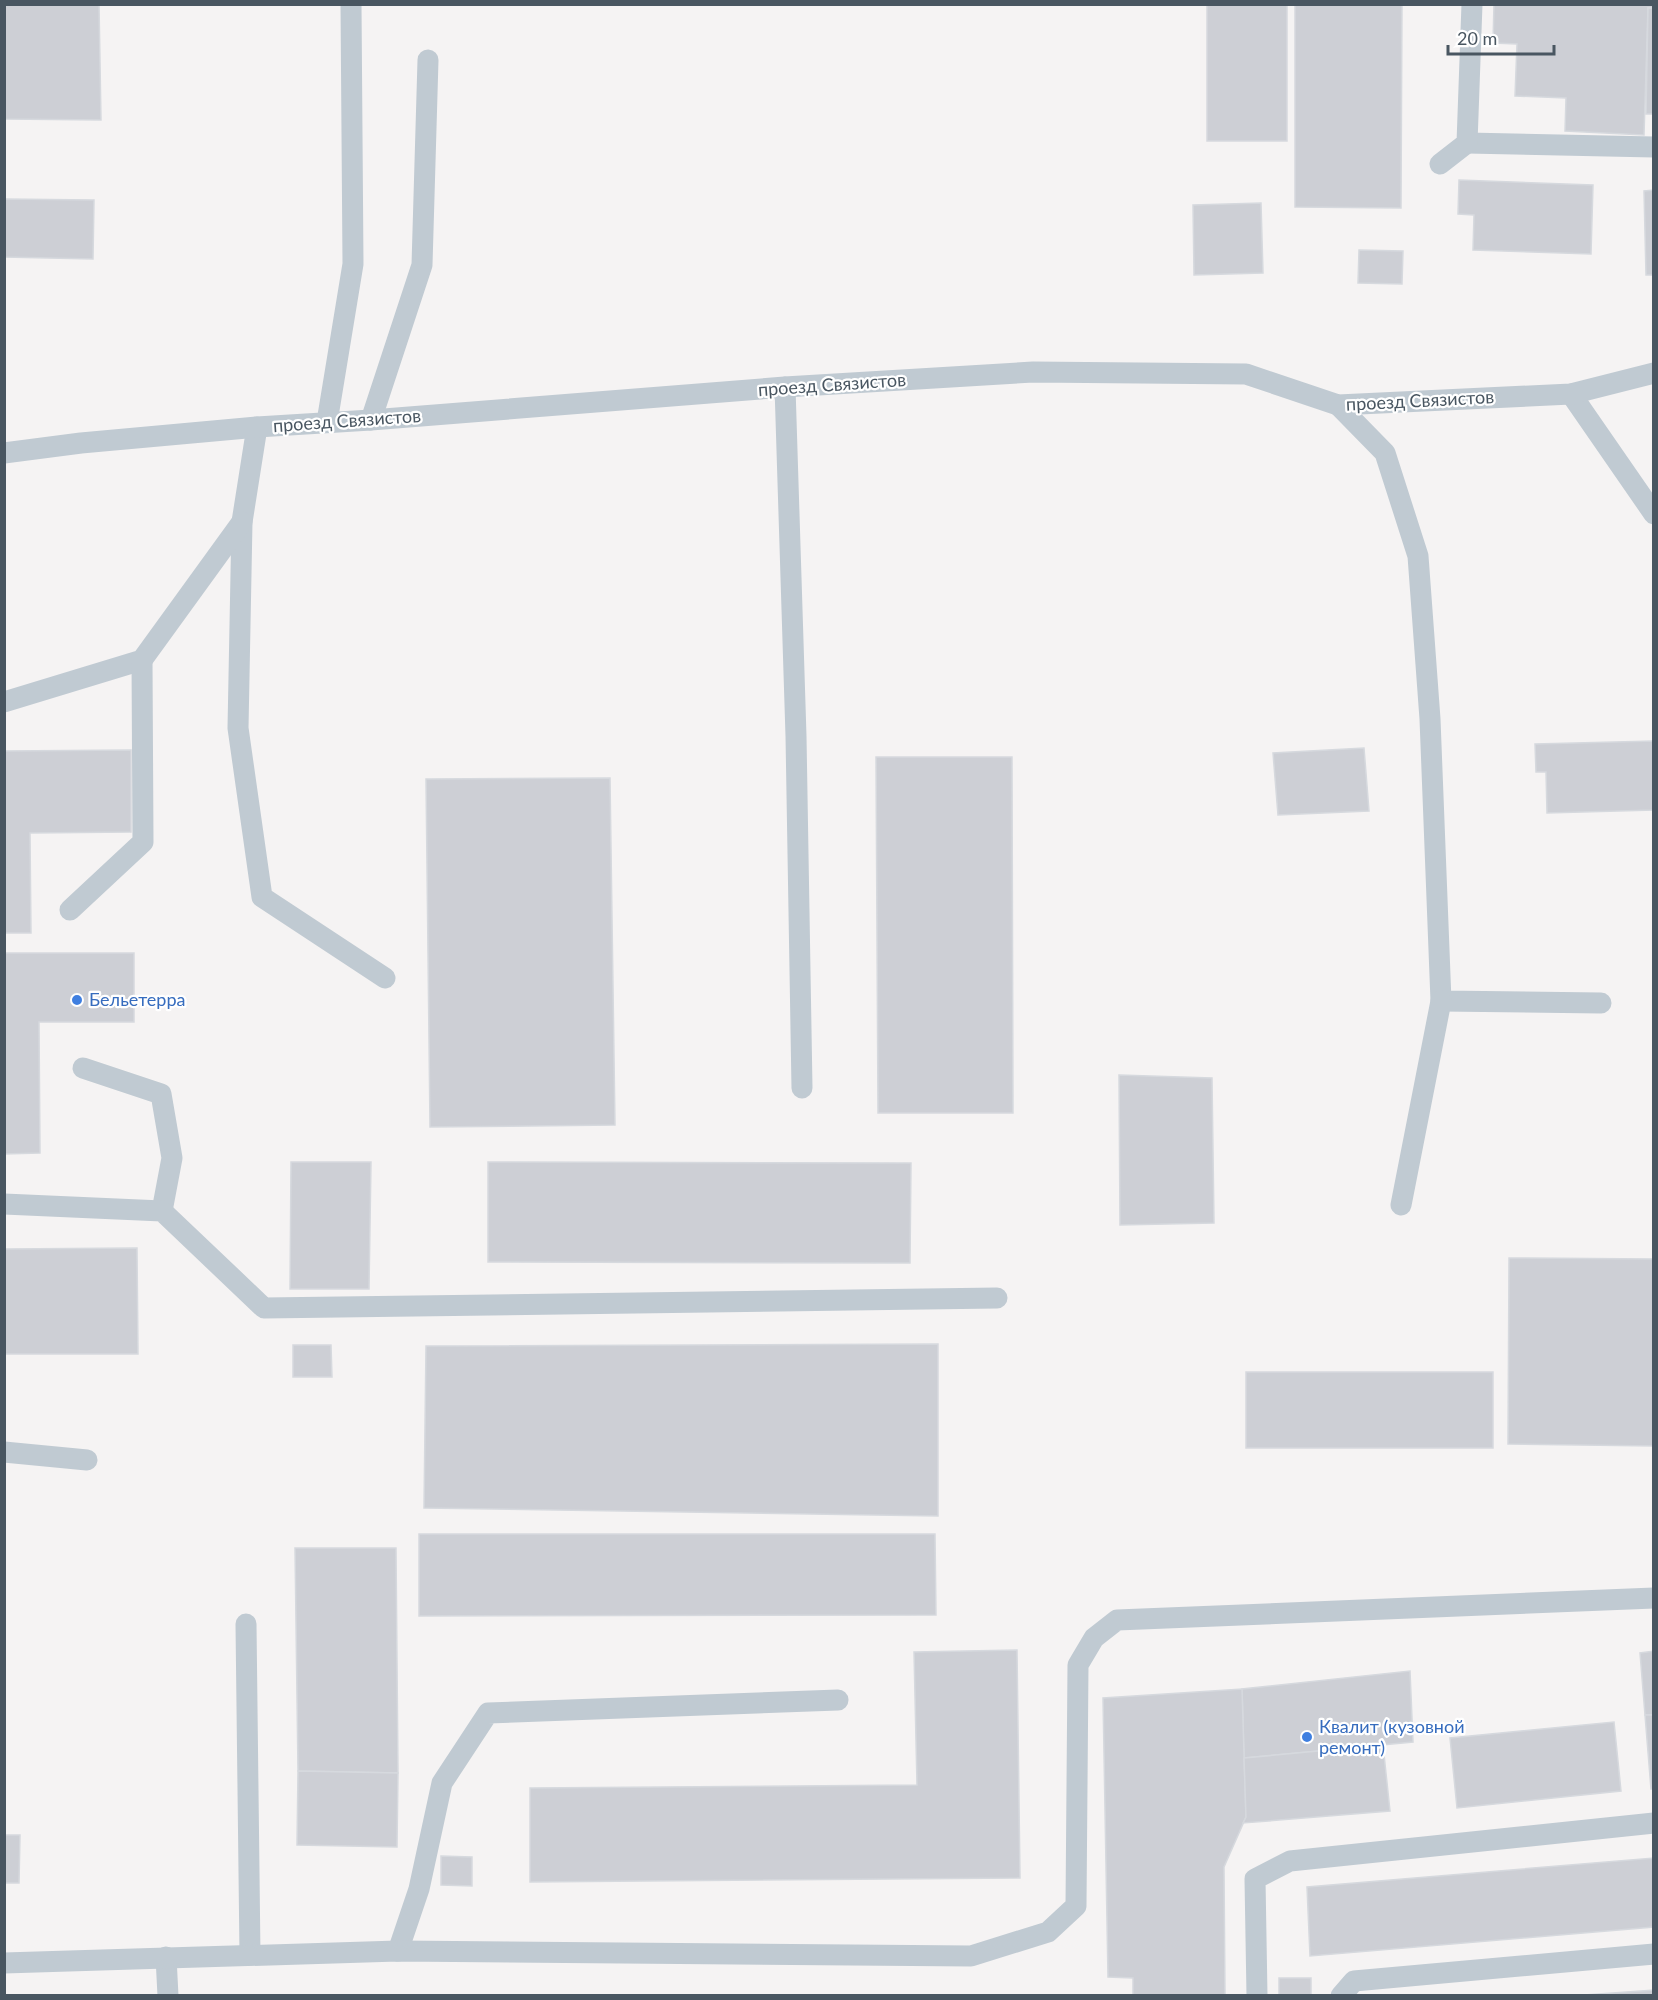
<svg xmlns="http://www.w3.org/2000/svg" width="1658" height="2000" viewBox="0 0 1658 2000" font-family="Lato,sans-serif">
	<style>
		.building { fill: #cdcfd5; stroke: #d6d9de; stroke-width: 1.5 }
		.lines { fill: none; stroke-linecap: round; stroke-linejoin: round }
		.service { stroke: #c0cad2; stroke-width: 21 }
		.shop-dot { fill: #3f7fe0; stroke: #fff; stroke-width: 2 }
		.labels { text-anchor: middle; stroke-width: 4.5; stroke-linejoin: round; paint-order: stroke }
		.street-label { font-size: 18px; fill: #495661; stroke: #fff }
		.shop-label { font-size: 18px; fill: #366cbe; stroke: #fff; text-anchor: start }
	</style>
	<rect width="100%" height="100%" fill="#f5f3f3"/>
	<g class="building">
		<polygon points="4,4 99,4 101,120 4,119"/>
		<rect x="1207" y="4" width="80" height="137"/>
		<polygon points="1295,4 1402,4 1401,208 1295,207"/>
		<polygon points="1494,4 1654,4 1654,8 1648,8 1644,135 1565,131 1566,98 1515,96 1517,44 1493,43"/>
		<polygon points="1648,8 1654,8 1654,114 1646,114"/>
		<polygon points="1459,180 1593,185 1591,254 1473,250 1474,215 1458,214"/>
		<polygon points="1654,190 1654,275 1646,275 1644,191"/>
		<polygon points="4,199 94,200 93,259 4,257"/>
		<polygon points="1261,203 1263,273 1194,275 1193,205"/>
		<polygon points="1359,250 1403,251 1402,284 1358,283"/>
		<polygon points="1654,741 1654,810 1547,813 1546,772 1536,772 1535,744"/>
		<polygon points="1364,748 1369,811 1278,815 1273,753"/>
		<polygon points="131,750 131,832 30,833 31,933 4,933 4,751"/>
		<polygon points="876,757 1012,757 1013,1113 878,1113"/>
		<polygon points="610,778 615,1125 430,1127 426,779"/>
		<polygon points="4,953 134,953 134,1022 39,1022 40,1153 4,1154"/>
		<polygon points="1119,1075 1212,1078 1214,1223 1120,1225"/>
		<polygon points="291,1162 371,1162 369,1289 290,1289"/>
		<polygon points="488,1162 911,1163 910,1263 488,1262"/>
		<polygon points="137,1248 138,1354 4,1354 4,1249"/>
		<polygon points="1509,1258 1654,1259 1654,1446 1508,1444"/>
		<polygon points="938,1344 938,1516 424,1508 426,1346"/>
		<polygon points="293,1345 331,1345 332,1377 293,1377"/>
		<rect x="1246" y="1372" width="247" height="76"/>
		<polygon points="419,1534 935,1534 936,1615 419,1616"/>
		<polygon points="295,1548 396,1548 398,1773 298,1771"/>
		<polygon points="1017,1650 1020,1878 530,1882 530,1788 917,1785 914,1652"/>
		<polygon points="1654,1651 1654,1715 1645,1715 1640,1653"/>
		<polygon points="1410,1671 1413,1742 1244,1758 1242,1689"/>
		<polygon points="1242,1689 1246,1817 1224,1867 1225,1996 1133,1996 1133,1978 1108,1977 1103,1698"/>
		<polygon points="1645,1715 1654,1715 1654,1789 1651,1789"/>
		<polygon points="1614,1722 1621,1791 1457,1808 1450,1738"/>
		<polygon points="1383,1745 1390,1811 1243,1823 1246,1817 1244,1758"/>
		<polygon points="298,1771 398,1773 397,1847 297,1845"/>
		<polygon points="4,1835 20,1835 19,1883 4,1883"/>
		<polygon points="441,1856 472,1857 472,1886 441,1885"/>
		<polygon points="1654,1858 1654,1927 1310,1956 1307,1887"/>
		<rect x="1279" y="1978" width="32" height="18"/>
		<polygon points="1654,1990 1654,1996 1570,1996"/>
	</g>
	<g class="lines">
		<g class="service">
			<polyline points="1467,143 1654,147"/>
			<polyline points="1440,164 1467,143 1472,4"/>
			<polyline points="785,387 796,736 802,1088"/>
			<polyline points="1571,394 1654,514"/>
			<polyline points="1338,405 1385,453 1418,556 1430,719 1441,1001 1601,1003"/>
			<polyline points="371,420 422,265 428,60"/>
			<polyline points="327,422 353,264 351,4"/>
			<polyline points="257,427 242,522 238,728 262,897 385,978"/>
			<polyline points="4,453 81,443 257,427 371,420 785,387 1033,372 1246,374 1338,405 1571,394 1654,373"/>
			<polyline points="4,702 142,660 242,522"/>
			<polyline points="70,910 143,842 142,660"/>
			<polyline points="83,1068 161,1094 172,1158 162,1211"/>
			<polyline points="4,1204 162,1211 264,1308 997,1298"/>
			<polyline points="1401,1205 1441,1001"/>
			<polyline points="4,1452 87,1460"/>
			<polyline points="246,1624 250,1955"/>
			<polyline points="398,1951 419,1889 442,1783 488,1713 838,1700"/>
			<polyline points="166,1957 168,1996"/>
			<polyline points="4,1963 398,1951 971,1956 1048,1932 1076,1906 1078,1665 1094,1638 1117,1620 1654,1598"/>
			<polyline points="1257,1996 1255,1879 1290,1861 1654,1823"/>
			<polyline points="1341,1996 1354,1981 1654,1954"/>
		</g>
	</g>
	<g class="shop-dot">
		<circle cx="77" cy="1000" r="6"/>
		<circle cx="1307" cy="1737" r="6"/>
	</g>
	<g class="labels">
		<g class="street-label">
			<text transform="translate(832 385) rotate(-4)" y="6">проезд Связистов</text>
			<text transform="translate(1420 401) rotate(-3)" y="6">проезд Связистов</text>
			<text transform="translate(347 421) rotate(-4)" y="6">проезд Связистов</text>
		</g>
		<g class="shop-label">
			<text x="89" y="1006">Бельетерра</text>
			<text x="1319" y="1733">Квалит (кузовной<tspan x="1319" dy="21">ремонт)</tspan></text>
		</g>
	</g>
	<rect width="1658" height="2000" fill="none" stroke="#495661" stroke-width="12"/>
	<path d="M1448 45v9h106v-9" fill="none" stroke="#495661" stroke-width="3"/>
	<text x="1457" y="45" font-size="18" fill="#495661" stroke="#ffffff" stroke-width="4.5" paint-order="stroke">20 m</text>
</svg>
